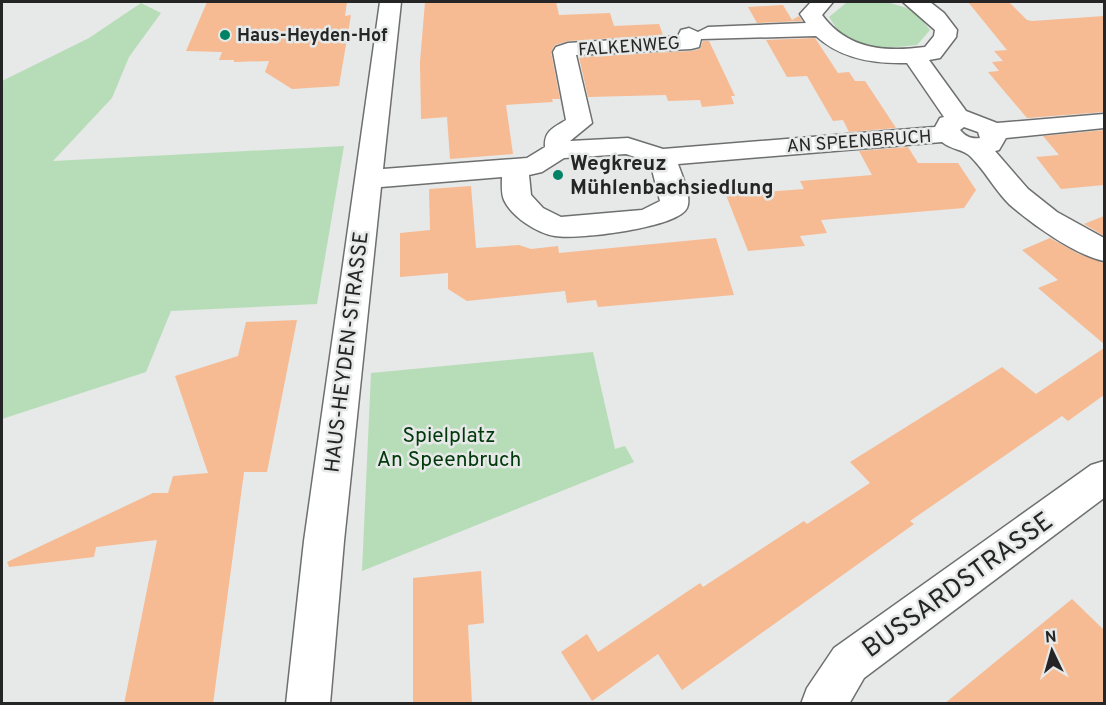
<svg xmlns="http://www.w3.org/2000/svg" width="1106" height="705" viewBox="0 0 1106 705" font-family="Overpass,sans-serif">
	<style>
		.green { fill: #b7ddb8 }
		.building { fill: #f6bb92 }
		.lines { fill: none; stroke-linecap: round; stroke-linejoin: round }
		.street-casing { stroke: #6e6f6f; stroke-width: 3 }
		.street { fill: #fff; fill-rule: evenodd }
		.poi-dot { fill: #008264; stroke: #e7e8e8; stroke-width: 2 }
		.labels { text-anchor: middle; stroke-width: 5; stroke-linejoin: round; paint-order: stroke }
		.far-poi-label { font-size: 18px; font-weight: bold; fill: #252526; stroke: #e7e8e8; text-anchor: start }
		.far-street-label { font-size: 18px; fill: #252526; stroke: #e7e8e8 }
		.poi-label { font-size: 21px; font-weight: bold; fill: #252526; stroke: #e7e8e8; text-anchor: start }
		.street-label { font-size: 21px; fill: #252526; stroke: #e7e8e8 }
		.park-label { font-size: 21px; fill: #00390a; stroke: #e7e8e8 }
		.near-street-label { font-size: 26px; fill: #252526; stroke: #e7e8e8 }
	</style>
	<rect width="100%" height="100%" fill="#e7e8e8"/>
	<g class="green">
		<polygon points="887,2 914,10 930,30 917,45 878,49 842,37 829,17 846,3"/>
		<polygon points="141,3 161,13 129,57 112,98 53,161 344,146 317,304 171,311 146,372 2,419 2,81 89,38"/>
		<polygon points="593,352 615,449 625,446 634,462 362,571 371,373"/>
	</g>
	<g class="building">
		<polygon points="207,2 347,2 345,16 351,15 339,86 292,89 265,72 269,61 234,62 234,60 219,60 222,52 186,51"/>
		<polygon points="425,2 556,2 559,15 610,13 614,26 659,24 663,35 568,41 555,45 551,52 560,99 552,99 553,102 506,105 513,154 450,159 447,117 421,119 420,62"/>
		<polygon points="968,2 1009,2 1027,20 1032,21 1104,16 1104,112 1027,118 988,72 999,71 992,62 1003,61 994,51 1007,50"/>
		<polygon points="783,5 792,20 799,16 802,21 757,23 748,7"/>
		<polygon points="815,38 838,73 849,72 855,81 865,81 896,128 849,132 843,120 833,121 807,76 787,77 766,40"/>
		<polygon points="703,41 709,41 735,96 731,96 734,104 702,107 700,100 668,101 666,95 588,97 579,57 691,51 700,49"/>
		<polygon points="1104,130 1104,185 1061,189 1036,157 1059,155 1043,136"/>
		<polygon points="908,147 918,163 958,163 976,190 964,208 821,220 827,233 800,236 805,246 748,251 726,195 804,189 800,181 872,175 859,151"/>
		<polygon points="471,186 476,248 519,245 531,249 558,246 559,253 716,238 734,295 598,307 596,300 567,303 565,291 467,301 448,289 448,273 400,277 400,233 430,230 429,189"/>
		<polygon points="1104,216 1104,236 1084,224"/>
		<polygon points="1050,238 1079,254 1104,263 1104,344 1038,288 1058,280 1022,250"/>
		<polygon points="297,320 267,472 244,472 213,704 124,704 157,540 96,547 94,557 9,567 7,562 153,493 168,493 173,476 208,473 175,376 238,356 246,322"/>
		<polygon points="1104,348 1104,395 1068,421 1062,416 910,521 914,524 682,690 658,654 592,701 561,652 587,634 598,652 700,583 703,587 804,521 807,524 870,483 850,462 1002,367 1036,394"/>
		<polygon points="481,571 484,623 468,625 472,704 413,704 413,578"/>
		<polygon points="1072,599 1104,630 1104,704 944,704"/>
	</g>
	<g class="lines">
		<g class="street-casing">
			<g id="street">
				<path d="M380,2H401L383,169L527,158L545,147C544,131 553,128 566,120L553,52L556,47L568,43L678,36L681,30L689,28L698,32L708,27L806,23L800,14L811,2H833L822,15C848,50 885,52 925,47L934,36L935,30L903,2H930L944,13L957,30L956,37L940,58L929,60L966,111L997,123L1104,114V128L1006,138L999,150L995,151L1028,189L1057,212L1104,238V261C1075,255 1032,224 1009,204C995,190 985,171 971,157C964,149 951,150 942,142L678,164C682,176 692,196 687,208C678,228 576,240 555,236C537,233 512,217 504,200C501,193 502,184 502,177L381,187L344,541L330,704H286L304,541ZM816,36C841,59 874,64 907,63L944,117L940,118L935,127L663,149L628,138L570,141L592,123L576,55L691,49L699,47L701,39ZM964,127L978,132L980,138C971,139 966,137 960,130ZM626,154L650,162L660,201L642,210L561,217L543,208L531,195L529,175L542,172L564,158Z"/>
				<polygon points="1104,461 1104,498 864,678 849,704 801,704 807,688 834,648 1091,465"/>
			</g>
		</g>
		<use href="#street" class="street"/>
	</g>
	<g class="poi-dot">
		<circle cx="225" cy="35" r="6"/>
		<circle cx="558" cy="175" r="6"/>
	</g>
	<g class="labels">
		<g class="far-poi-label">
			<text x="237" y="41">Haus-Heyden-Hof</text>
		</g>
		<g class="far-street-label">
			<text transform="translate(629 46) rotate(-4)" y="6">FALKENWEG</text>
			<text transform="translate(859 141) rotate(-4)" y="6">AN SPEENBRUCH</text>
		</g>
		<g class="poi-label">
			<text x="570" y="170">Wegkreuz<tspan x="570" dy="24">Mühlenbachsiedlung</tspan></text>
		</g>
		<g class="street-label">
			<text transform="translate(346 352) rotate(-83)" y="7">HAUS-HEYDEN-STRASSE</text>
		</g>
		<g class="park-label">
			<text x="449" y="442">Spielplatz<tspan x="449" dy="24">An Speenbruch</tspan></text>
		</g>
		<g class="near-street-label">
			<text transform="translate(957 584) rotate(-36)" y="9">BUSSARDSTRASSE</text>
		</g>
	</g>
	<rect width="1106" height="705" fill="none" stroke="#252526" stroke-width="6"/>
	<g transform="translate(1052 651) rotate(355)" stroke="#e7e8e8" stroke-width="4.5" paint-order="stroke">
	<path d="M0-4.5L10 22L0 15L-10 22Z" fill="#252526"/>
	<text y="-9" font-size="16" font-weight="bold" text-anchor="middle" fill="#252526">N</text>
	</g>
</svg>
